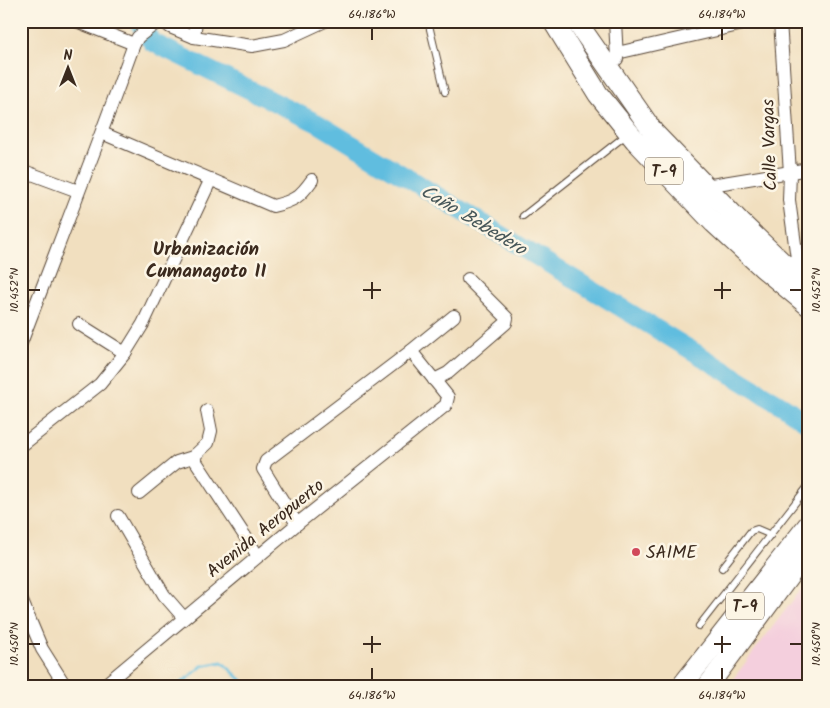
<svg xmlns="http://www.w3.org/2000/svg" width="830" height="708" viewBox="0 0 830 708" font-family="Kalam,sans-serif">
	<style>
		.built { fill: #f4cfdd }
		.lines { fill: none; stroke-linecap: round; stroke-linejoin: round }
		.stream { stroke: #61bddf; stroke-width: 3 }
		.river { stroke: #61bddf; stroke-width: 19 }
		.service-casing { stroke: #564536; stroke-width: 8 }
		.minor-casing { stroke: #564536; stroke-width: 14 }
		.primary-casing { stroke: #564536; stroke-width: 22 }
		.service { stroke: #fff; stroke-width: 6 }
		.minor { stroke: #fff; stroke-width: 12 }
		.primary { stroke: #fff; stroke-width: 20 }
		.ticks { fill: none; stroke: #3b2a1e; stroke-width: 2 }
		.poi-dot { fill: #d1495b; stroke: #fcf5e5; stroke-width: 2 }
		.labels { text-anchor: middle; stroke-width: 5; stroke-linejoin: round; paint-order: stroke }
		.shield { fill: #fcf5e5; stroke: #75675a; stroke-width: 1 }
		.shield-label { font-size: 16px; font-weight: bold; fill: #3b2a1e }
		.street-label { font-size: 18px; fill: #3b2a1e; stroke: #fcf5e5 }
		.poi-label { font-size: 18px; fill: #3b2a1e; stroke: #fcf5e5; text-anchor: start }
		.water-label { font-size: 19px; font-style: italic; fill: #465658; stroke: #fcf5e5 }
		.neighbourhood-label { font-size: 19px; font-weight: bold; fill: #3b2a1e; stroke: #fcf5e5 }
		.neatline { fill: none; stroke: #3b2a1e; stroke-width: 2 }
		.ticks-label { font-size: 12px; text-anchor: middle; fill: #3b2a1e }
	</style>
	<rect width="100%" height="100%" fill="#fcf5e5"/>
	<filter id="ink" filterUnits="userSpaceOnUse"><feTurbulence type="fractalNoise" baseFrequency=".02" numOctaves="2"/><feDisplacementMap in="SourceGraphic" scale="10" xChannelSelector="R" yChannelSelector="G"/><feConvolveMatrix kernelMatrix="1 2 1 2 8 2 1 2 1" color-interpolation-filters="sRGB"/></filter>
	<filter id="wash" filterUnits="userSpaceOnUse"><feTurbulence type="fractalNoise" baseFrequency=".0096" numOctaves="4" result="noise"/><feDisplacementMap in="SourceGraphic" scale="20" xChannelSelector="R" yChannelSelector="G"/><feGaussianBlur stdDeviation="1.12" result="paint"/><feColorMatrix in="noise" values="0 0 0 0 0 0 0 0 0 0 0 0 0 0 0 0 0 1.4 0 .05"/><feComposite in="paint" operator="in"/></filter>
	<g filter="url(#wash)">
		<rect width="100%" height="100%" fill="#f1dfbf"/>
		<polygon class="built" points="809,579 809,687 727,687"/>
		<g class="lines">
			<polyline class="stream" points="177,687 202,666 222,662 249,687"/>
			<polyline class="river" points="138,21 152,42 317,123 783,406 809,424"/>
		</g>
	</g>
	<g filter="url(#ink)">
		<g class="lines">
			<g class="service-casing">
				<g id="service">
					<polyline points="428,21 445,92"/>
					<polyline points="523,216 626,135"/>
					<polyline points="722,568 751,531 757,529 771,535"/>
					<polyline points="699,626 809,485"/>
				</g>
			</g>
			<g class="minor-casing">
				<g id="minor">
					<polyline points="76,21 134,44"/>
					<polyline points="163,21 170,27 194,37 252,46 284,40 325,21"/>
					<polyline points="615,21 617,59"/>
					<polyline points="780,21 790,173 789,200 798,266"/>
					<polyline points="194,37 196,21"/>
					<polyline points="617,53 756,21"/>
					<path d="M102,133L273,206C294,201 300,197 312,180"/>
					<polyline points="21,170 78,191"/>
					<polyline points="705,186 809,169"/>
					<polyline points="79,324 125,353"/>
					<path d="M21,343C59,243 98,144 134,44L138,37L159,21"/>
					<polyline points="434,380 448,373 506,323 507,318 468,279"/>
					<polyline points="207,411 211,431 208,443 193,457 258,556"/>
					<polyline points="21,446 100,384 125,353 143,324 211,179"/>
					<polyline points="139,493 177,462 193,457"/>
					<polyline points="118,516 164,595 184,618"/>
					<polyline points="297,524 263,469 266,461 411,351 454,316"/>
					<polyline points="21,599 42,649 66,687"/>
					<polyline points="102,687 297,524 446,405 448,397 411,351"/>
				</g>
			</g>
			<g class="primary-casing">
				<g id="primary">
					<polyline points="553,21 598,94 635,140 714,223 762,267 809,306"/>
					<polyline points="576,21 654,133 741,223 791,271 809,284"/>
					<polyline points="681,687 809,524"/>
					<polyline points="707,687 809,549"/>
				</g>
			</g>
			<use href="#service" class="service"/>
			<use href="#minor" class="minor"/>
			<use href="#primary" class="primary"/>
		</g>
	</g>
	<path class="ticks" d="M372,28V40M722,28V40M372,282V299M722,282V299M28,290H40M363,290H381M714,290H731M790,290H802M372,636V653M722,636V653M28,644H40M363,644H381M714,644H731M790,644H802M372,668V680M722,668V680"/>
	<circle class="poi-dot" cx="636" cy="552" r="5"/>
	<g class="labels">
		<g class="shield">
			<rect x="645" y="157.5" width="38" height="27" rx="4"/>
			<rect x="726" y="592.5" width="38" height="27" rx="4"/>
		</g>
		<g class="shield-label">
			<text x="664" y="177">T-9</text>
			<text x="745" y="612">T-9</text>
		</g>
		<g class="street-label">
			<text transform="translate(769 145) rotate(-92)" y="6">Calle Vargas</text>
			<text transform="translate(265 528) rotate(-39)" y="6">Avenida Aeropuerto</text>
		</g>
		<g class="poi-label">
			<text x="646" y="558">SAIME</text>
		</g>
		<g class="water-label">
			<text transform="translate(474 219) rotate(31)" y="7">Caño Bebedero</text>
		</g>
		<g class="neighbourhood-label">
			<text x="206" y="255">Urbanización<tspan x="206" dy="22">Cumanagoto II</tspan></text>
		</g>
	</g>
	<rect width="830" height="708" fill="none" stroke="#fcf5e5" stroke-width="55"/>
	<g transform="translate(68 68)" stroke="#fcf5e5" stroke-width="4" paint-order="stroke">
	<path d="M0-4L9 19L0 12L-9 19Z" fill="#3b2a1e"/>
	<text y="-8" font-size="14" font-weight="bold" text-anchor="middle" fill="#3b2a1e">N</text>
	</g>
	<rect x="28" y="28" width="774" height="652" class="neatline"/>
	<g class="ticks-label">
		<text x="372" y="18">64.186°W</text>
		<text x="722" y="18">64.184°W</text>
		<text transform="translate(14 290) rotate(-90)" y="4">10.452°N</text>
		<text transform="translate(816 290) rotate(-90)" y="4">10.452°N</text>
		<text transform="translate(14 644) rotate(-90)" y="4">10.450°N</text>
		<text transform="translate(816 644) rotate(-90)" y="4">10.450°N</text>
		<text x="372" y="699">64.186°W</text>
		<text x="722" y="699">64.184°W</text>
	</g>
</svg>
